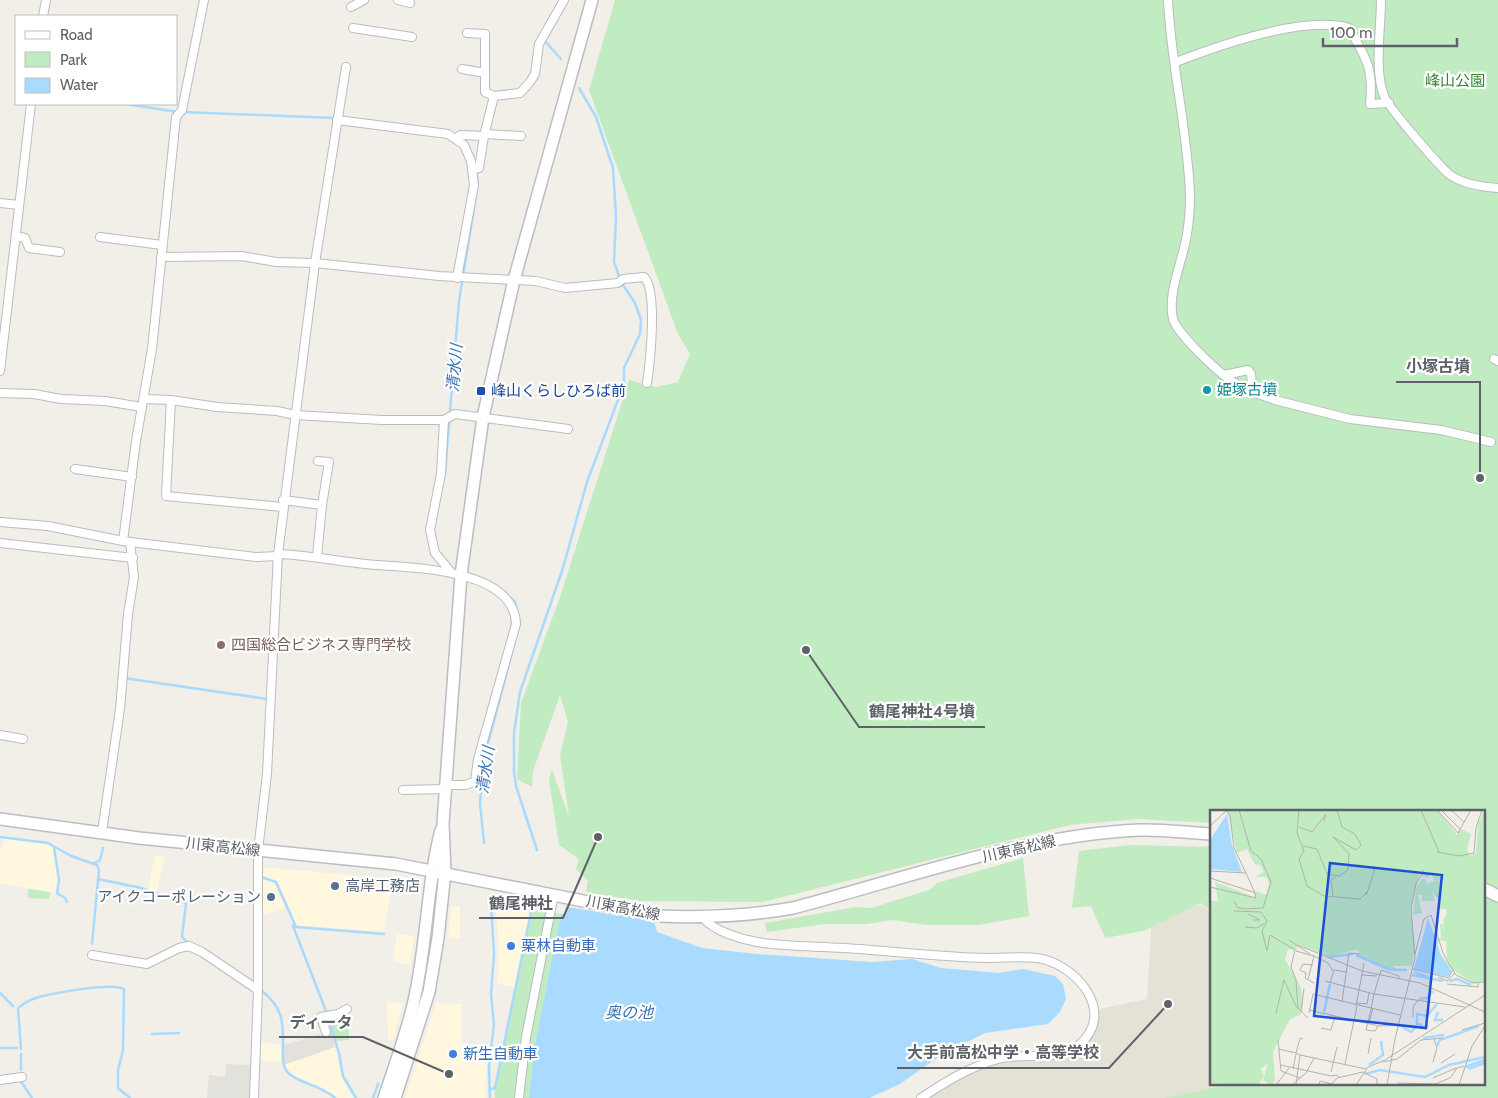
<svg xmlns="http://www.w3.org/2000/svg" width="1498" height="1098" viewBox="0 0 1498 1098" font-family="Cabin,'Noto Sans JP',sans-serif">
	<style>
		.commercial { fill: #fff7de }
		.industrial { fill: #e2e1db }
		.education { fill: #e4e1d7 }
		.green { fill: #c1ebc1 }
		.water { fill: #a9daff }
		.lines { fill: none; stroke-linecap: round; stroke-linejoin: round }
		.stream { stroke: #a9daff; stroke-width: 2.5 }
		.street-casing { stroke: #b9bcc1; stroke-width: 10 }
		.secondary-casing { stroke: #babdc3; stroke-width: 14 }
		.street { stroke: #fff; stroke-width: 8 }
		.secondary { stroke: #fff; stroke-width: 11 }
		.culture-dot { fill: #0f9aa8; stroke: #fff; stroke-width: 2 }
		.transit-dot { fill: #1a4fb4; stroke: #fff; stroke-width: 2 }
		.education-dot { fill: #8d6e63; stroke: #fff; stroke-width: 2 }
		.service-dot { fill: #5c6f8a; stroke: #fff; stroke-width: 2 }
		.shop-dot { fill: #3f7fe0; stroke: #fff; stroke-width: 2 }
		.labels { text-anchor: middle; stroke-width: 4.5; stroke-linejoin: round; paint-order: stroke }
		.park-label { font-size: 15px; fill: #2e8731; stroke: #fff }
		.culture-label { font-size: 15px; fill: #0d838f; stroke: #fff; text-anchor: start }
		.transit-label { font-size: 15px; fill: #164399; stroke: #fff; text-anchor: start }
		.education-label { font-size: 15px; fill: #785e54; stroke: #fff; text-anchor: start }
		.street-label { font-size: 15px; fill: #5e6268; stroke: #fff }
		.service-label { font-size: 15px; fill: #4e5e75; stroke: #fff; text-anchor: start }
		.shop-label { font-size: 15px; fill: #366cbe; stroke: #fff; text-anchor: start }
		.water-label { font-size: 16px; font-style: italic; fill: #3874b2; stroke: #fff }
		.inset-river { fill: none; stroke: #a9daff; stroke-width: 2.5 }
		.inset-road { fill: none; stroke: #b2b3b0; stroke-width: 1 }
		.view { fill: #1d4ed8; fill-opacity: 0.15; stroke: #1d4ed8; stroke-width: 2.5 }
		.inset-edge { fill: none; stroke: #5e6268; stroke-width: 2.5 }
		.leader { fill: none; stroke: #5e6268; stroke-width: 2 }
		.callout-dot { fill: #5e6268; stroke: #fff; stroke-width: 2 }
		.callout-label { font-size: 16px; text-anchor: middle; font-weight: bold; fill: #5e6268; stroke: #fff; stroke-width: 4.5; stroke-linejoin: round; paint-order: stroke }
	</style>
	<rect width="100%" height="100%" fill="#f1efe7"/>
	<g class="commercial">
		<polygon points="6,838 42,843 53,847 59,881 57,893 0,884 0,851"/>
		<polygon points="155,855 165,856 157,892 148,889"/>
		<polygon points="261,867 394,879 383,932 296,925 276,881 261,876"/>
		<polygon points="262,879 273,882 286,908 261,916"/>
		<polygon points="451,906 460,906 460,938 448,936"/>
		<polygon points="496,906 531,913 515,987 497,984 499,956"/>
		<polygon points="397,934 414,936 410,966 393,962"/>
		<polygon points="387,1001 403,1003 393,1040 388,1039"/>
		<polygon points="436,1003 461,1004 461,1044 488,1046 485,1098 405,1098"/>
		<polygon points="260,1042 281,1045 281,1062 259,1061"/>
		<polygon points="335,1047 341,1076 353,1098 336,1098 323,1088 291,1075 284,1065"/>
	</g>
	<g class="industrial">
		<polygon points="331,1031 335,1047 284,1065 284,1045"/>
		<polygon points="226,1064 251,1065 249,1098 207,1098 209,1075 225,1077"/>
	</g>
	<polygon class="education" points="1202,905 1212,914 1212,1084 1236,1084 1189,1098 929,1098 970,1074 1005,1062 1054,1060 1080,1053 1100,1009 1147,999 1152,913"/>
	<g class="green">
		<polygon points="615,0 1498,0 1498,1098 1165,1098 1233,1084 1484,1084 1484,812 1212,812 1212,823 1137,819 1070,825 763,902 639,901 586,892 588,881 576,869 579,859 559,845 549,780 552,770 569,817 560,755 568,722 560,695 533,771 532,787 517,779 521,703 560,597 629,380 656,387 678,382 690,354 678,334 589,90"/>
		<polygon points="1130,845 1212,847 1212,912 1201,903 1143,931 1105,938 1091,906 1072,908 1079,851"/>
		<polygon points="1023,858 1029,916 978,925 925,925 893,920 867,924 825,924 767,932 765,923 856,907 871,908 929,890 937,883"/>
		<polygon points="28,889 50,892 49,899 28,898"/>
		<polygon points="543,911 561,914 535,1044 529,1098 495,1098 494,1089 532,912"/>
		<polygon points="348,1017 349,1040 336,1041 330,1019"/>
	</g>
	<polygon class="water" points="567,907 654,921 657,932 702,948 757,954 872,962 912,959 941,968 999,973 1023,969 1055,976 1063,984 1066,999 1060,1012 1048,1024 985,1033 941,1055 900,1084 869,1098 529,1098 535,1044 561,914 566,914"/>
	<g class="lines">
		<g class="stream">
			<polyline points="543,39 561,59"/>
			<polyline points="125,104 178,112"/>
			<polyline points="183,112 335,118"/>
			<polyline points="445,473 459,301 478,183 476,171"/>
			<polyline points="124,678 267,699"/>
			<polyline points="0,837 48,843 71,856 97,865 99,870 92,944"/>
			<polyline points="484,843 480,803 484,759 520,622 515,602 499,588"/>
			<polyline points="54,847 59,880 57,893 65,898 67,902"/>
			<polyline points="537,850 516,786 514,772 514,733 520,692 563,568 587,482 624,384 624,368 640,334 641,320 635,303 621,282 614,262 616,216 613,168 596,117 579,88"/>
			<polyline points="95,863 100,860 103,848"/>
			<polyline points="261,877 276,882 296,927 384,934"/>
			<polyline points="98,879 141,888 186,903 182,937 189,944"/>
			<polyline points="295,924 293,926 326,1011 339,1053 343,1076 356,1098"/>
			<path d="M261,990C285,1009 283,1024 283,1051C283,1058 282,1064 286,1070C293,1082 322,1085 335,1098"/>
			<polyline points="0,993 13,1006"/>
			<polyline points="152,1034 179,1033"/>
			<polyline points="0,1048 17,1048"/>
			<path d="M21,1049L18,1008C24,1003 31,999 39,997C55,993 111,982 124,989L123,1050L118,1070V1088L130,1098"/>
			<polyline points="21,1070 21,1054"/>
			<polyline points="20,1080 32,1098"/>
			<polyline points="489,1090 495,1088 531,912"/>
			<polyline points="373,1098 378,1084"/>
			<polyline points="490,1098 489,1067 494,1024 491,994 494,954 491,903"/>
		</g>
		<g class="street-casing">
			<g id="street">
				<polyline points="398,0 410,3"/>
				<path d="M1168,0C1171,66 1188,130 1190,196C1190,208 1189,222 1187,234C1183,261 1167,292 1173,319C1177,334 1232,388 1246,388L1252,383L1251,374L1248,370L1224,375"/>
				<path d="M1381,0C1381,27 1374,71 1384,96C1388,107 1440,167 1450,175C1463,184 1483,187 1498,188"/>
				<polyline points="351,7 364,0"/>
				<polyline points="43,16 46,0"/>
				<polyline points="353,28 412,37"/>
				<polyline points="467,33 485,34 485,92 494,96"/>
				<path d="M1176,62C1220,45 1304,15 1349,28C1366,58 1374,69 1370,104L1389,103"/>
				<polyline points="462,69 485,73"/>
				<polyline points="337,120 448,134 464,145 471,161 474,185 457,278"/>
				<polyline points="485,134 521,136"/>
				<polyline points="456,138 461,135 484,136 494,96 520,93 530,82 535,74 539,44 564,0"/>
				<polyline points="473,169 479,168 484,136"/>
				<polyline points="0,203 19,205"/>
				<polyline points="16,236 25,238 29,248 60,252"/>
				<polyline points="100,237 162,245"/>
				<path d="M161,257L242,256L276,262L315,263L439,276L536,281L565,288L618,283L623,279L644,277C658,290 650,363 647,383"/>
				<polyline points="1494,359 1498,361"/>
				<polyline points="0,371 31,104"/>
				<polyline points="1242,388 1275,400 1350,419 1441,430 1491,442"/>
				<polyline points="0,393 34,394 61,399 105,401 142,407"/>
				<polyline points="144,399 171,400 217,407 277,411 295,415 382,420 444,420 455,414 568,429"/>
				<polyline points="171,400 166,496 282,507"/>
				<polyline points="444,420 441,474 430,530 435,553 450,571"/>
				<polyline points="318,461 329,462 322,505"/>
				<polyline points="75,469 132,477"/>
				<polyline points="283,500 322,505 317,557"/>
				<polyline points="0,522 48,526 123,541"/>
				<polyline points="130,542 256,557 278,556"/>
				<polyline points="0,543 133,558"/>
				<path d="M278,554C307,555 336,561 365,564C405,568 514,566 516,624L478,759L475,781L466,785H446"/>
				<polyline points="0,735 23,739"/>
				<polyline points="403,790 445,789"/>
				<polyline points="102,832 120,709 128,614 134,577 130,542 123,541 136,441 152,349 176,117 182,110 204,0"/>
				<path d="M703,918C714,931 740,939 757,942C785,947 816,946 844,948C892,951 940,957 988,958C1004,958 1022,956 1037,958C1075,963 1118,1012 1079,1045C1058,1062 1023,1052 998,1059C969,1067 945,1082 921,1098"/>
				<polyline points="92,955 147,964 179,948 189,946 202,952 258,990"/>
				<polyline points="326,1032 321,1017 338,1014 347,1009"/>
				<polyline points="0,1080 22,1077"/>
				<polyline points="254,1098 258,990 258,851 267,774 278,554 315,263 346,67"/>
				<polyline points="519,1098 526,1037 554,894"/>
			</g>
		</g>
		<g class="secondary-casing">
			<g id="secondary">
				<path d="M0,819L139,838L396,864L659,916C705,918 748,916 793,908C904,879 1024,835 1140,830C1163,829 1188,833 1212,834"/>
				<polyline points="1484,889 1498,896"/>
				<path d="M384,1098C395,1064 408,1031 415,996C427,941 427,884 441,830"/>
				<polyline points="395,1098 429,992 438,938 445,872 443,823 461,575 483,417 514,280 592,0"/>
			</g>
		</g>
		<use href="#street" class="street"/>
		<use href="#secondary" class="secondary"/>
	</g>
	<circle class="culture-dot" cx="1207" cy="390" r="5"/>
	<rect class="transit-dot" x="476" y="386" width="10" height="10" rx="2.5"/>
	<circle class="education-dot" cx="221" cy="645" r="5"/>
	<g class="service-dot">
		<circle cx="335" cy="886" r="5"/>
		<circle cx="271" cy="897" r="5"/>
	</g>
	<g class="shop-dot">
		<circle cx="511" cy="946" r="5"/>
		<circle cx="453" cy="1054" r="5"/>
	</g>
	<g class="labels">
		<g class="park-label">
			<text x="1455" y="86">峰山公園</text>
		</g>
		<g class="culture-label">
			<text x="1217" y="395">姫塚古墳</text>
		</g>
		<g class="transit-label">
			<text x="491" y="396">峰山くらしひろば前</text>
		</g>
		<g class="education-label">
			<text x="231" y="650">四国総合ビジネス専門学校</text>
		</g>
		<g class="street-label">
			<text transform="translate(223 847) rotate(6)" y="5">川東高松線</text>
			<text transform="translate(1019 849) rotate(-13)" y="5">川東高松線</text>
			<text transform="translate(623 908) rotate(11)" y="5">川東高松線</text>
		</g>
		<g class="service-label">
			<text x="345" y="891">高岸工務店</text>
			<text x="261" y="902" text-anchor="end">アイクコーポレーション</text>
		</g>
		<g class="shop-label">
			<text x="521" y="951">栗林自動車</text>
			<text x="463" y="1059">新生自動車</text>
		</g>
		<g class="water-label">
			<text transform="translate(454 368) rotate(-85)" y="6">清水川</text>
			<text transform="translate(485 770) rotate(-82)" y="6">清水川</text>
			<text x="629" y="1018">奥の池</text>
		</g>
	</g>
	<g transform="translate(1210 810)">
		<rect width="275" height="275" fill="#f1efe7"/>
		<path d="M17,0H227L247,25L251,19L261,24L257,39L260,46L266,43L268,13L275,0V171L263,173L236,155L230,144L243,158L237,147L236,131L229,130L227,135L226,129L231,128L230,114H232L234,123L233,110L237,103L236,99H229L228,89L222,82L225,91H212V85H208L212,103L203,105L206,77L214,67L217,74L225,71L221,65L218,68L209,64L200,99L205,138L202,156H182L190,160H182L150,146L148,139L120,147L88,134L86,140L78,139L75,149L91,177L93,195L90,205L80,209L63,242L65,270L61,275L53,270L58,253L51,259L54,266L48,275H0V91H8L5,72L44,87L47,81L56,85L59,74L57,67H45L54,62L49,54L45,55L37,39L27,43Z" fill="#c1ebc1"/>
		<path d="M17,4L22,35L32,62L0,59V30ZM218,108L232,148L242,161L238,167L204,159Z" fill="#a9daff"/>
		<path class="inset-river" d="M146,145L180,160H197M120,147L143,144M204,162L219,167M202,165L233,171M239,171L247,169L261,175M209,189L217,188L223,181M114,202L120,174M228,202L225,210H233M212,215L207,214V204L217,206L227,194M192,217L201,222L207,216M213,228L234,225M227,236L230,230L269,216M159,255L173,245L171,231M255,257L275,250M258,259L275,253M155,264L170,260L215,267L239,255L275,247"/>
		<path class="inset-road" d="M89,0L87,23L94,41L89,49L97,76L114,86L150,89L157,82L156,85M211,0L229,42M227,0L248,23L261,0M241,0L254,12M232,1L250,19M0,16L16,1M89,17L102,22L116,4L114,11M93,36L107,39L117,64L129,66L138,60L139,44L123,27L146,40L151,35L145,24L132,17L127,0M227,42L249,46L264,43L266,18L272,0M0,61L36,63L24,38L20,6L16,0M36,63L44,81M0,68L46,83M0,77L46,88L44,80M157,83L165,58M123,86L121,70L126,67M24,91L27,97L34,99L53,98L61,72L51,49L41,41L29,0M24,101L51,102L57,111L52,121L57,141L60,125L85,140L81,157L86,170L88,199M38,104L50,110H43M35,117L47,118L54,114M79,130L100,144M88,135L152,161L210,173L275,202M86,141L104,146L98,169M205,144L214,109L221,105L233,143L246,165L263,173L275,172M104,146L118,153L123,161M103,155L93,154L90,160L96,163L95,168L104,173M203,159L238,168L243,160M152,165L167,166M228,167L237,171L245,163M115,171L164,184L255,197M120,173L124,160L137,162M237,174L268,177V173M164,184L171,160L189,166V169M132,192L139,143L150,144M147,193L157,194L159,183M146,196L154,153M161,199L156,220L165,221L168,216M161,199L164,184M99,200L169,216L188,215M91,202L94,178M66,203L74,170L86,196L98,208M99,203L103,184L190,205M203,207V197L208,190M159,213L163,198M111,218L121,220L125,206M252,220L275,213M68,230L71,261L90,268M69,239L86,243M158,244L161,228M90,245L156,259M173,252L187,249L211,230L233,228M223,252L227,238L224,229M231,253L245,244M135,254L147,196M71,255L121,266L127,265L130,268M83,259L86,244M121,262L127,237M223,268L246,258M187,273L225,274L240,268L247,258L254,256M66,275L79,258M82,275L96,263L104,248M86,275L90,245L86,243L90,228L93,229M109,275L110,271L122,274M121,275L127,268L153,262L167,269V275M146,275L158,257L175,250L275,185M177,275L185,229L205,148L201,98L206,74L214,60M249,275L262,236L275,216"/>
		<path class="view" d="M120,53L232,65L216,218L104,206Z"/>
		<rect width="275" height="275" class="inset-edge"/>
	</g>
	<path class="leader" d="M1480 478L1480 382H1396M806 650L859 727H985M598 837L563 918H479M449 1074L363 1037H279M1168 1004L1109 1068H897"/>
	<g class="callout-dot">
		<circle cx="1480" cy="478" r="5"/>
		<circle cx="806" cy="650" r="5"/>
		<circle cx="598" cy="837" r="5"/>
		<circle cx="449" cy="1074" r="5"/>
		<circle cx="1168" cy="1004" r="5"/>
	</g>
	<g class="callout-label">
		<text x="1438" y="372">小塚古墳</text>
		<text x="922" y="717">鶴尾神社4号墳</text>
		<text x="521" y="909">鶴尾神社</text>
		<text x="321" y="1028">ディータ</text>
		<text x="1003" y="1058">大手前高松中学・高等学校</text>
	</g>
	<rect x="15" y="15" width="162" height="90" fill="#ffffff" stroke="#bfc0c3"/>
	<rect x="25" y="31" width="25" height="8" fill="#ffffff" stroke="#bfc0c3"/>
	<text x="60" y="40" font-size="15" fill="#5e6268">Road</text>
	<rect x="25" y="52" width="25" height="15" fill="#c1ebc1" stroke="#bfc0c3"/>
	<text x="60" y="65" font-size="15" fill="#5e6268">Park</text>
	<rect x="25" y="78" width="25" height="15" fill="#a9daff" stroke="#bfc0c3"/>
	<text x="60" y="90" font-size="15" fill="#5e6268">Water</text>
	<path d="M1323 38v8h134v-8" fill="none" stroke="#5e6268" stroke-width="2.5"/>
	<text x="1330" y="38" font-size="15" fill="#5e6268" stroke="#ffffff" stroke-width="4" paint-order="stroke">100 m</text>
</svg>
